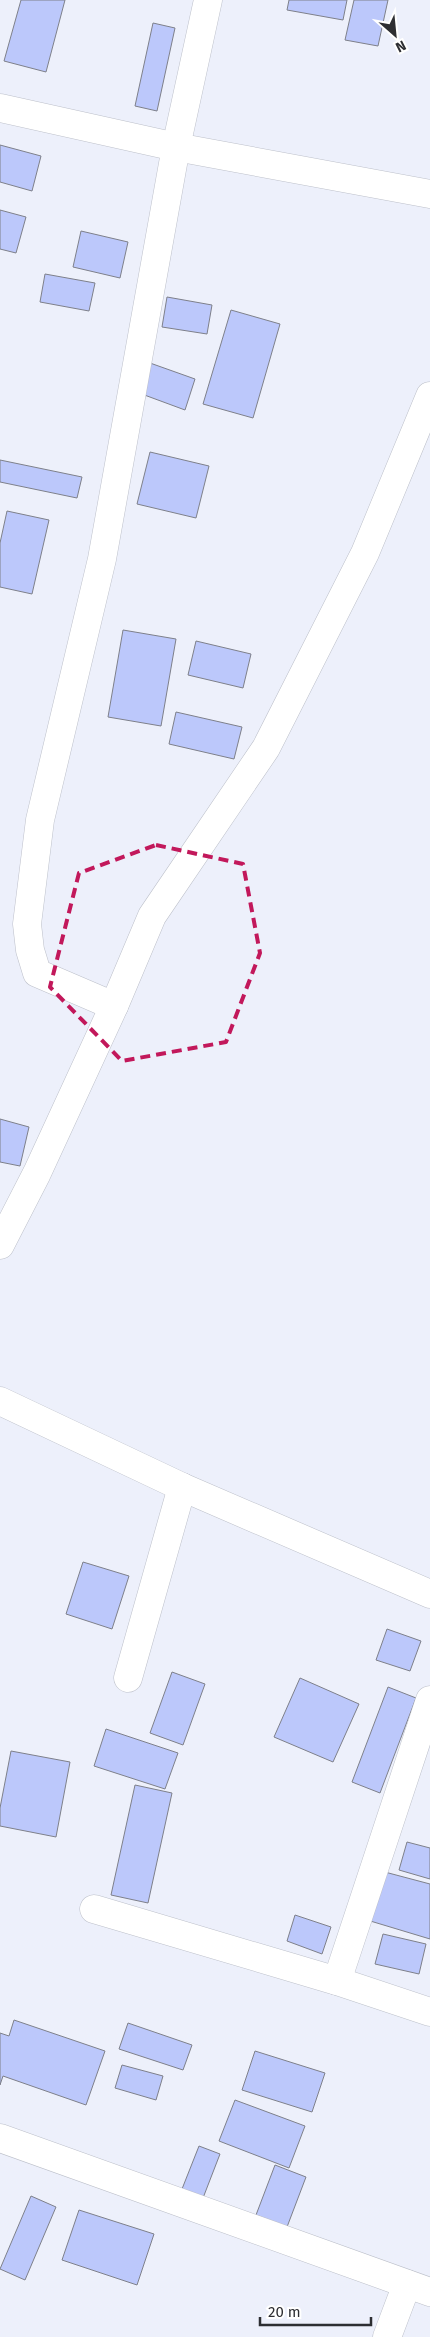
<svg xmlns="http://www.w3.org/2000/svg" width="430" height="2337" viewBox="0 0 430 2337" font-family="'Fira Sans',sans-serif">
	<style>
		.building { fill: #bcc8fb; stroke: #7e808a }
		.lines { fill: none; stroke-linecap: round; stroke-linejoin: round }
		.street-casing { stroke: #bdc0ca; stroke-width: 29 }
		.secondary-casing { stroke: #bdc0ca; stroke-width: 29 }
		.street { stroke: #fff; stroke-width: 28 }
		.secondary { stroke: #fff; stroke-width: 28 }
		.marked { fill: none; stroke: #c2185b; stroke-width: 4; stroke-dasharray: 10 6; stroke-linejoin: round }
	</style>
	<rect width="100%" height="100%" fill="#edf0fb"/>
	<g class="building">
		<polygon points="21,0 65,0 46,72 4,61"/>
		<polygon points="289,0 347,0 343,20 287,10"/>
		<polygon points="354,0 388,0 378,46 345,40"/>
		<polygon points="153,23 175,28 157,111 135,106"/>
		<polygon points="0,145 41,156 32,191 0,182"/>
		<polygon points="0,210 26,217 16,253 0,249"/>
		<polygon points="81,231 128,242 120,278 73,267"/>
		<polygon points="45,274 95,283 89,311 40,302"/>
		<polygon points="167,297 212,305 207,334 162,327"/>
		<polygon points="231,310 280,324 253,418 203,404"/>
		<polygon points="150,363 195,379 185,410 139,393"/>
		<polygon points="150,452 209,466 196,518 137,504"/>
		<polygon points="0,460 82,477 77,498 0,482"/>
		<polygon points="7,511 49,520 32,594 0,587 0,543"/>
		<polygon points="123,630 176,639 161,726 108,717"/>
		<polygon points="196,641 251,654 243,688 188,675"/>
		<polygon points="176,712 242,727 234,759 169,744"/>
		<polygon points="0,1119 29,1127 20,1166 0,1162"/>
		<polygon points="83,1562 129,1576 112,1629 66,1614"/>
		<polygon points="387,1629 421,1641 410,1671 376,1660"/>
		<polygon points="172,1672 205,1684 183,1745 150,1733"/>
		<polygon points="300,1678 359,1704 333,1762 274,1737"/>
		<polygon points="388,1687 416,1698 380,1793 352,1782"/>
		<polygon points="106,1729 178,1753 165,1789 94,1766"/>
		<polygon points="11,1751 70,1762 56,1837 0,1826 0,1808"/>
		<polygon points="135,1785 172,1793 148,1903 111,1895"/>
		<polygon points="407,1842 430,1848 430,1879 399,1870"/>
		<polygon points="381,1871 430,1884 430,1939 367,1920"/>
		<polygon points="295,1915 331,1927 322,1954 287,1941"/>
		<polygon points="383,1934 426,1944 419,1974 375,1964"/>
		<polygon points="14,2020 105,2051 86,2105 3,2076 0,2085 0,2033 9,2036"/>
		<polygon points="128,2023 192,2045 183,2070 119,2049"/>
		<polygon points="255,2051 325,2073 312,2112 242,2090"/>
		<polygon points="122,2065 163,2076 156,2100 115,2088"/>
		<polygon points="235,2100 305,2126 289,2168 219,2141"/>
		<polygon points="199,2146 220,2154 203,2198 182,2189"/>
		<polygon points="275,2165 306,2177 287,2227 256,2215"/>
		<polygon points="31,2196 56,2207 25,2280 0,2269"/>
		<polygon points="79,2210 154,2234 137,2285 62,2260"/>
	</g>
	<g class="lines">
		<g class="street-casing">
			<g id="street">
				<polyline points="0,108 176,147 430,194"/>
				<polyline points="114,1006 37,973 30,950 27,924 40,820 102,559 176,147 208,0"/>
				<polyline points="0,1245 37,1173 114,1006 152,916 266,748 365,553 430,396"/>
				<polyline points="128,1678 182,1487"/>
				<polyline points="94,1909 337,1981 430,2012"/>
				<polyline points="337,1981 430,1700"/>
				<polyline points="0,2138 430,2292"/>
				<polyline points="387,2337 407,2284"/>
			</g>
		</g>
		<g class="secondary-casing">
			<polyline id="secondary" points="0,1401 182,1487 430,1594"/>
		</g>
		<use href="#street" class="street"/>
		<use href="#secondary" class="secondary"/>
	</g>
	<path class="marked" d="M156,845L243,864L260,953L226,1042L122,1061L50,987L79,873Z"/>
	<g transform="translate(395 35) rotate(153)" stroke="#ffffff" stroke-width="4" paint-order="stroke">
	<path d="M0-4L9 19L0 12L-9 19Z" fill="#2d2e32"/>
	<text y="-8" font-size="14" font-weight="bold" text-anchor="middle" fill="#2d2e32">N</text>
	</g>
	<path d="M260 2317v8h111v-8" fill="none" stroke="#2d2e32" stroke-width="2.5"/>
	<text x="268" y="2317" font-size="15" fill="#2d2e32" stroke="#ffffff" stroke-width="4" paint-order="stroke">20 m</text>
</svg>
